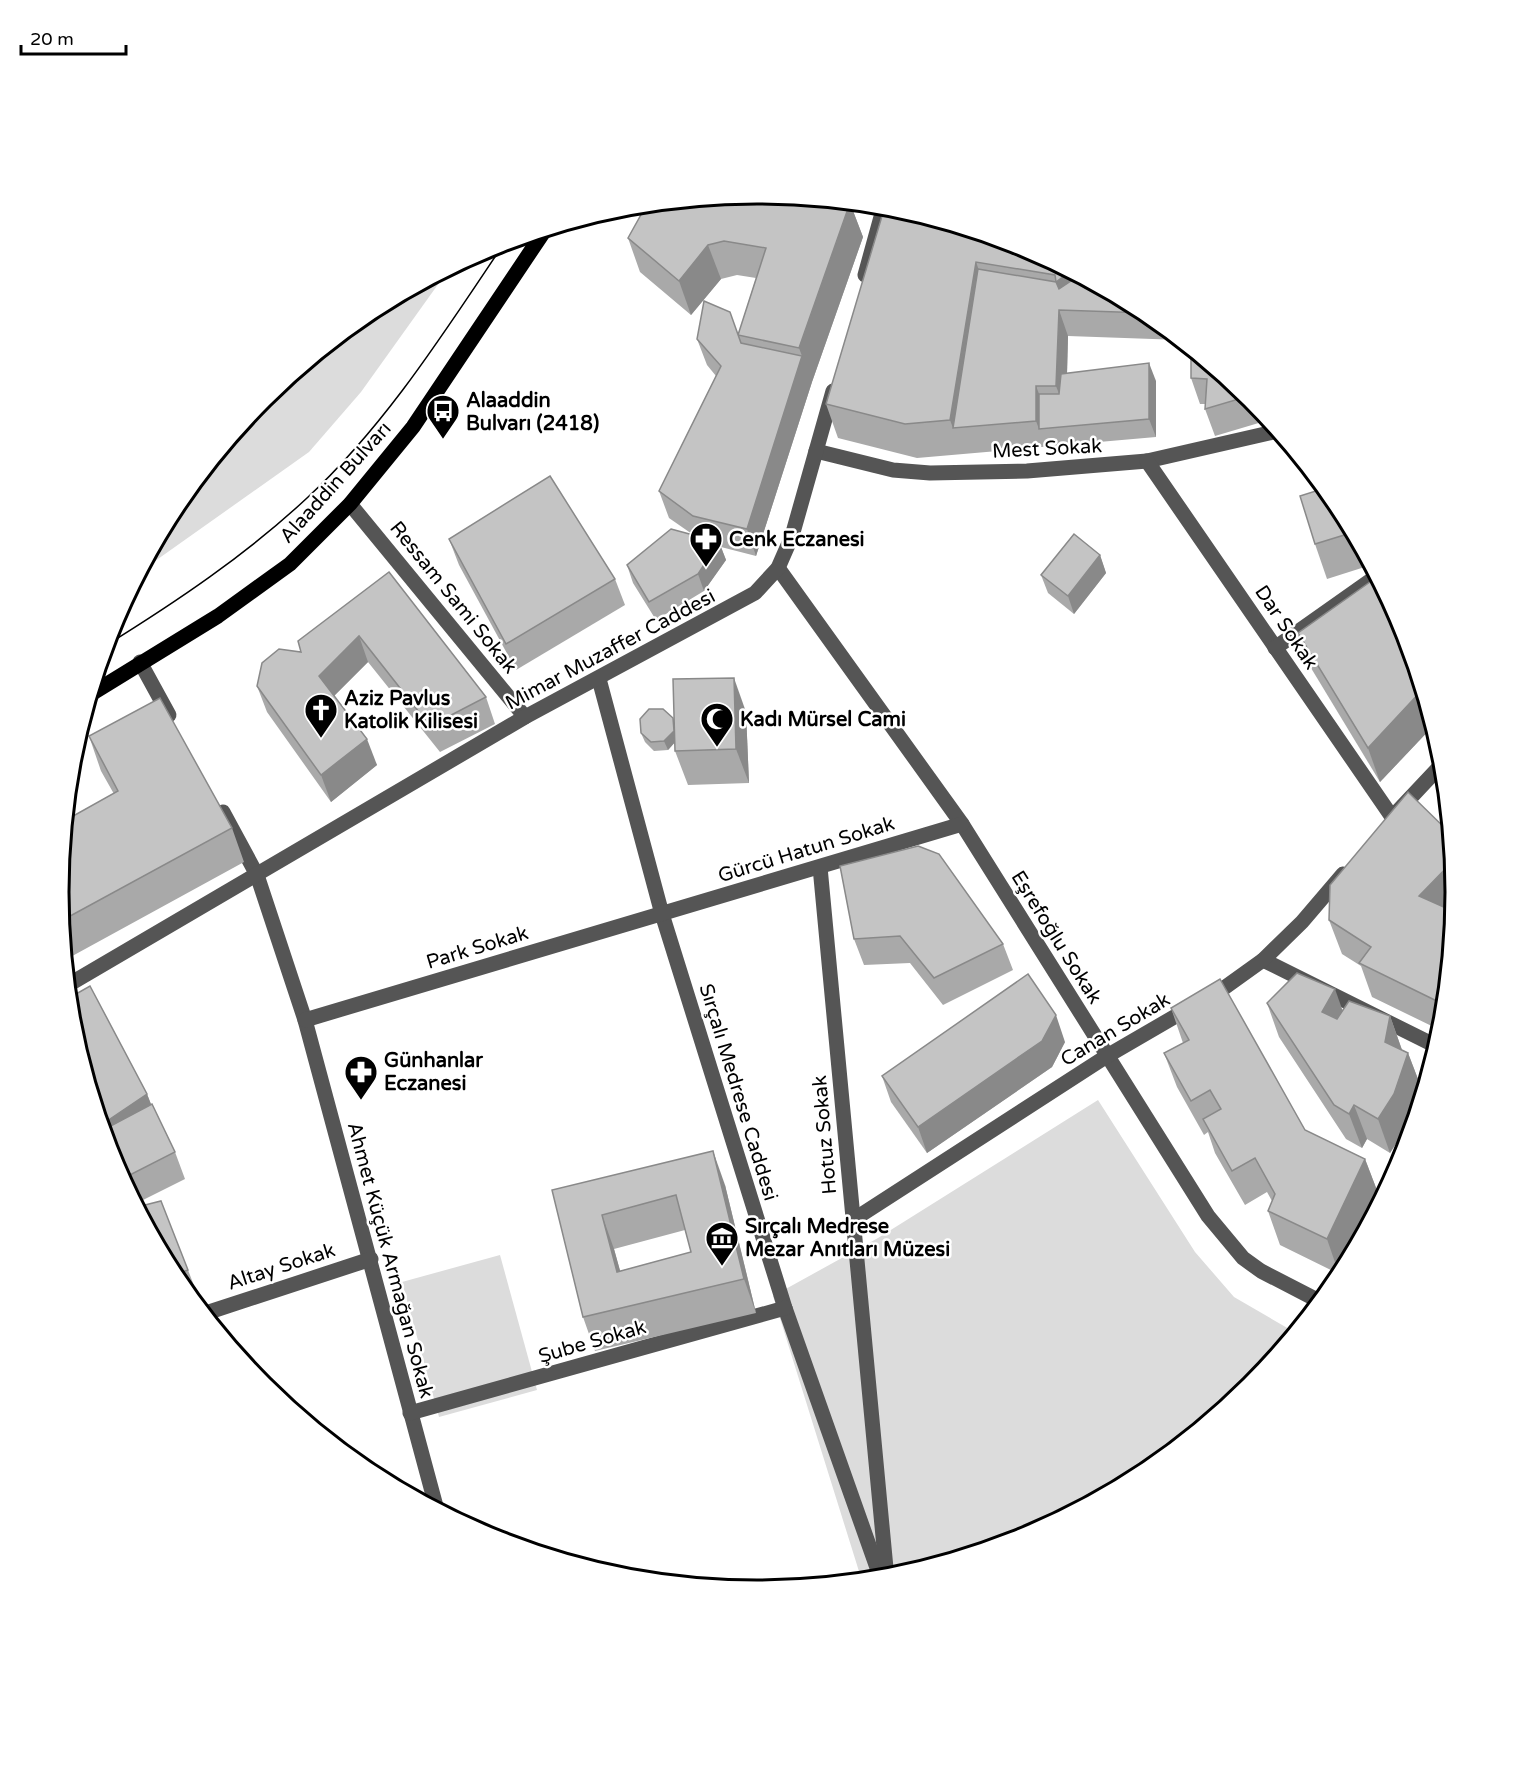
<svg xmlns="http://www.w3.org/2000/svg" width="1515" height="1785" viewBox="0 0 1515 1785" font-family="'Varela Round',sans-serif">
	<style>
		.green { fill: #dcdcdc }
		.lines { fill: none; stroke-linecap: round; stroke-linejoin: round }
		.minor { stroke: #555; stroke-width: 15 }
		.major { stroke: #000; stroke-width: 15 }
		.tram { stroke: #000; stroke-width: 1.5 }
		.wall { fill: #a9a9a9; fill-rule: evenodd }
		.shaded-wall { fill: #898989 }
		.building { fill: #c4c4c4; stroke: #898989; stroke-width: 1.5; fill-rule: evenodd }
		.labels { text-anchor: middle; stroke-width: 5; stroke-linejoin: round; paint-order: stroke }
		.poi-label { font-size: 20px; font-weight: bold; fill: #000; stroke: #fff; text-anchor: start }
		.street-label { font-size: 20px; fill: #000; stroke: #fff }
		.rim { fill: none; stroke: #000; stroke-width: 3 }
	</style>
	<rect width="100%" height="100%" fill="#fff"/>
	<g class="green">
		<polygon points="449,269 361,392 309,452 141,571 176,504 263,398 369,311"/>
		<polygon points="1098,1100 1195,1252 1234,1297 1296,1333 1252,1387 1146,1474 1025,1538 894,1578 862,1581 773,1296 878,1238"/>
		<polygon points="500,1255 537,1390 439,1417 402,1282"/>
	</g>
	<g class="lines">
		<g class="minor">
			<polyline points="865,275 884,206"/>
			<polyline points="816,451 893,470 930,473 1027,471 1147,461 1278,431"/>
			<polyline points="1147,461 1392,817"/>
			<polyline points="350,504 525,717"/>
			<polyline points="778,568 962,824 1208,1216 1243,1258 1261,1271 1321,1302"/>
			<polyline points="1275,648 1377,576"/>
			<polyline points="140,662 169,715"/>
			<polyline points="599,679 662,914 785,1308 881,1579"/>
			<polyline points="1398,811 1444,762"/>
			<polyline points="223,812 257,875 305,1020 437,1510"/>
			<polyline points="820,867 887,1579"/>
			<polyline points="1263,960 1438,1047"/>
			<polyline points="68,985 525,717 755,593 778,568 792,536 833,391"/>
			<polyline points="305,1020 962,824"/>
			<polyline points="853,1220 1107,1056 1224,988 1263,960 1302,922 1343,874"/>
			<polyline points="203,1314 371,1259"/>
			<polyline points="410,1413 785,1308"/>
		</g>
		<polyline class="major" points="91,694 218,616 290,564 350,504 413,427 545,230"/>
		<path class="tram" d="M105,646C176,602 246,555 307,498C386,425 445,331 505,242"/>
	</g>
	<g class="wall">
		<polygon points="850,203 863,237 812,382 756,556 721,547 726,560 704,591 656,620 633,583 627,565 692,534 669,518 659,491 716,376 707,365 697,339 738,335 756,278 737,275 721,279 691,315 640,272 628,238"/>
		<polygon points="885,206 1025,247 1146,312 1181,340 1068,336 1067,373 1156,381 1156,437 917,458 838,438 826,404"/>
		<polygon points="1191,349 1252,398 1265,415 1262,416 1262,422 1215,436 1205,409 1206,404 1200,404 1191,378"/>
		<polygon points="1339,504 1371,565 1327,579 1315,544"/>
		<polygon points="449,539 615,579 625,605 516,670 459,565"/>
		<polygon points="1100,555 1106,573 1074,614 1048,593 1041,575"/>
		<polygon points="389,572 486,697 495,724 440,752 368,662 334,696 377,765 331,802 267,712 257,686 301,652"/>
		<polygon points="1403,625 1434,725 1380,782 1311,668 1298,633"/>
		<polygon points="746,712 749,783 688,785 675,751 675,742 668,750 654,751 645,742 641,733 675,722"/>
		<polygon points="89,736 232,828 244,862 65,960 58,892 114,794 101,771"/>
		<polygon points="840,866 1003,944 1013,970 943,1005 910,963 864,965 854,939"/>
		<polygon points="1451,910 1455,912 1442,1031 1372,997 1361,966 1342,954 1329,920"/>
		<polygon points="1267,1003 1390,1016 1402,1050 1408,1053 1421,1087 1406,1128 1390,1153 1367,1139 1362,1148 1346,1139 1279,1037"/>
		<polygon points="1171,1008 1305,1130 1365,1159 1378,1193 1339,1274 1280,1245 1268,1211 1272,1201 1267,1192 1245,1205 1215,1153 1208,1132 1204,1135 1177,1087 1164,1053 1183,1043"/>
		<polygon points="72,1029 147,1094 151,1104 175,1152 185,1179 135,1204 112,1160 103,1130 101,1126"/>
		<polygon points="1065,1042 1052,1067 927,1153 891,1102 882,1076"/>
		<path d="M725,1185L756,1313L595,1351L583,1317L552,1190ZM685,1230L691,1252L620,1271L614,1249Z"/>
		<polygon points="137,1207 188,1270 198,1296 191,1298 176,1281"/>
	</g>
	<g class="shaded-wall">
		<polygon points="850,203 863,237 812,382 756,556 747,529 802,356 799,348"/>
		<polygon points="708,245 721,279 691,315 679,281"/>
		<polygon points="976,262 988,296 953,428 950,420"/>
		<polygon points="1068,273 1081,307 1066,310 1056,282"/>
		<polygon points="1059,310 1068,336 1066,412 1056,386"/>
		<polygon points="1149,363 1156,381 1156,437 1149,419"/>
		<polygon points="1036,386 1046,412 1039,429 1036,421"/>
		<polygon points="1255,402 1265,415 1262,416 1262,422"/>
		<polygon points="719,542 726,560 704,591 698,574"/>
		<polygon points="1100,555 1106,573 1074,614 1068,596"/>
		<polygon points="359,636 368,662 328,702 319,676"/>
		<polygon points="734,678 746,712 749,783 736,749"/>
		<polygon points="1423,689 1434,725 1380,782 1368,748"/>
		<polygon points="673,718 676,727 677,740 668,750 664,741"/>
		<polygon points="367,739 377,765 331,802 321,775"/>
		<polygon points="1453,861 1456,893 1455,906 1431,930 1419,896"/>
		<polygon points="1335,989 1347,1023 1322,1012"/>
		<polygon points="1056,1015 1065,1042 1052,1067 927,1153 918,1127"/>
		<polygon points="1390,1016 1402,1050 1385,1042"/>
		<polygon points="1408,1053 1421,1087 1406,1128 1390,1153 1378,1119"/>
		<polygon points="147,1094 157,1120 113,1149 104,1123"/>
		<polygon points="1354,1105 1367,1139 1362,1148 1349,1114"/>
		<polygon points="713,1151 725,1185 756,1313 744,1279"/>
		<polygon points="1365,1159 1378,1193 1339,1274 1327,1239"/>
		<polygon points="602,1215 614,1249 630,1306 617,1272"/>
	</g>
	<g class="building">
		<polygon points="758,194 850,203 799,348 738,335 766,248 724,241 708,245 679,281 628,238 647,204"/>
		<polygon points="885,206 894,207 1025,247 1073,273 1068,273 1056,282 1055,275 976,262 950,420 905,424 826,404"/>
		<polygon points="978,269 1056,282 1059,289 1071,281 1083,279 1089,282 1089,281 1148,313 1059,310 1056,386 1036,386 1036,421 953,428"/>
		<polygon points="704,301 730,312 741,343 802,356 747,529 693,516 659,491 721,366 697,339"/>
		<polygon points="1191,349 1249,396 1205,409 1207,379 1191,378"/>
		<polygon points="1149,363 1149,419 1039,429 1039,394 1059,394 1061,374"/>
		<polygon points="550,476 615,579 506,644 449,539"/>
		<polygon points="1325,488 1339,504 1354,532 1315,544 1300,496"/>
		<polygon points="671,529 719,542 698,574 649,602 627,565"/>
		<polygon points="1074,534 1100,555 1068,596 1041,575"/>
		<polygon points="389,572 486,697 430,726 359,636 319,676 367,739 321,775 257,686 262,663 279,649 301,652 298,641"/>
		<polygon points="1377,577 1403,625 1423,689 1368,748 1298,633"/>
		<polygon points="734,678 736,749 675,751 673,679"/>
		<polygon points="160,698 232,828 61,921 58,892 66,820 118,791 89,736"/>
		<polygon points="649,709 663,709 673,718 674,731 664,741 651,742 641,733 640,719"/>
		<polygon points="1408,792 1451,834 1453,861 1419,896 1455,912 1445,1005 1359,963 1371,947 1329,920 1330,885"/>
		<polygon points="918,846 939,854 1003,944 934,978 900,936 854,939 840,866"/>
		<polygon points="1297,973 1335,989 1322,1012 1337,1019 1349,1001 1390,1016 1385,1042 1408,1053 1394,1094 1378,1119 1354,1105 1349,1114 1334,1105 1267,1003"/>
		<polygon points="1028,974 1056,1015 1042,1041 918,1127 882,1076"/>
		<polygon points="1220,979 1305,1130 1365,1159 1327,1239 1268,1211 1275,1194 1255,1158 1232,1171 1203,1119 1221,1109 1210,1090 1191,1101 1164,1053 1189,1040 1171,1008"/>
		<polygon points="90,986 147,1094 104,1123 96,1107 72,1029 69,998"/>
		<polygon points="152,1104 175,1152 122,1179 112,1160 103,1130"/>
		<path d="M713,1151L744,1279L583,1317L552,1190ZM676,1195L691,1252L617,1272L602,1215Z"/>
		<polygon points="161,1201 188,1270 173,1275 137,1207"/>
	</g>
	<defs>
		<g id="bus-pin" transform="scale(1.725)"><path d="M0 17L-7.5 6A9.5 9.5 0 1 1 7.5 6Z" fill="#000" stroke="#fff"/><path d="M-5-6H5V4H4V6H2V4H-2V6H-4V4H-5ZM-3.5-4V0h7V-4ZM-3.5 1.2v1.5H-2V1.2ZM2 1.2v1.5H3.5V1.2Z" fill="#fff"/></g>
		<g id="pharmacy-pin" transform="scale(1.725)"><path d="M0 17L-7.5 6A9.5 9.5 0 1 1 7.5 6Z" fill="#000" stroke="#fff"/><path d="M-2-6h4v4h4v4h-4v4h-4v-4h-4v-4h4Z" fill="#fff"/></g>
		<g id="church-pin" transform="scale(1.725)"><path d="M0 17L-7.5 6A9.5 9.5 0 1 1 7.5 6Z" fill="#000" stroke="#fff"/><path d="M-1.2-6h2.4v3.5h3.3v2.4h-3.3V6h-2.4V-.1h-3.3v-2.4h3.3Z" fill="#fff"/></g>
		<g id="mosque-pin" transform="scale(1.725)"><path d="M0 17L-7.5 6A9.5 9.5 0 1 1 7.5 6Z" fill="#000" stroke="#fff"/><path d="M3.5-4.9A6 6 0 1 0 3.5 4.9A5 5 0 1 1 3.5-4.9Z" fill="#fff"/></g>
		<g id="museum-pin" transform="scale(1.725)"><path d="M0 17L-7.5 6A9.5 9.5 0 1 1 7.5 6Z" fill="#000" stroke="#fff"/><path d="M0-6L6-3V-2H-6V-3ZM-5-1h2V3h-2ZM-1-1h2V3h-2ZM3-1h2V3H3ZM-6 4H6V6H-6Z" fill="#fff"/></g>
	</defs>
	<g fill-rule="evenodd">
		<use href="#bus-pin" x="443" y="411"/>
		<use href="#pharmacy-pin" x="706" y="539"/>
		<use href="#church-pin" x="321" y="710"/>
		<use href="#mosque-pin" x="717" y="719"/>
		<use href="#pharmacy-pin" x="361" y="1072"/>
		<use href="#museum-pin" x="722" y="1238"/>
	</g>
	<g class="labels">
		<g class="poi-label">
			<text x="466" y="407">Alaaddin<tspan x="466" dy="23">Bulvarı (2418)</tspan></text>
			<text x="729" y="546">Cenk Eczanesi</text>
			<text x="344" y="705">Aziz Pavlus<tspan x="344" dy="23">Katolik Kilisesi</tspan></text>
			<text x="740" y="726">Kadı Mürsel Cami</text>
			<text x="384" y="1067">Günhanlar<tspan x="384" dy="23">Eczanesi</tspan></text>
			<text x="745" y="1233">Sırçalı Medrese<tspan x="745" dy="23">Mezar Anıtları Müzesi</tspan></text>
		</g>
		<g class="street-label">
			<text transform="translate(1047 448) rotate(-3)" y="7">Mest Sokak</text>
			<text transform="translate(335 482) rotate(-48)" y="7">Alaaddin Bulvarı</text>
			<text transform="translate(454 597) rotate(51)" y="7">Ressam Sami Sokak</text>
			<text transform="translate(1287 627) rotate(56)" y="7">Dar Sokak</text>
			<text transform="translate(610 649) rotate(-28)" y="7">Mimar Muzaffer Caddesi</text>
			<text transform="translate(806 849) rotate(-17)" y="7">Gürcü Hatun Sokak</text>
			<text transform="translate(1057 937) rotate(58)" y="7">Eşrefoğlu Sokak</text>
			<text transform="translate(477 947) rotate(-17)" y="7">Park Sokak</text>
			<text transform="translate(1115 1029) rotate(-31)" y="7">Canan Sokak</text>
			<text transform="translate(739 1092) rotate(73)" y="7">Sırçalı Medrese Caddesi</text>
			<text transform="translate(824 1135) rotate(-95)" y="7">Hotuz Sokak</text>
			<text transform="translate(391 1260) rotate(75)" y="7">Ahmet Küçük Armağan Sokak</text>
			<text transform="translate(281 1266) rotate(-18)" y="7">Altay Sokak</text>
			<text transform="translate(592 1341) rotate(-16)" y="7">Şube Sokak</text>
		</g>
	</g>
	<path d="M0 0H1515V1785H0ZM69 892a688 688 0 1 1 1376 0a688 688 0 1 1-1376 0Z" fill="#fff" fill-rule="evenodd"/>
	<path class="rim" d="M69 892a688 688 0 1 1 1376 0a688 688 0 1 1-1376 0Z"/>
	<path d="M21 45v9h105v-9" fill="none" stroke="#000000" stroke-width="3"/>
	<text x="30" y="45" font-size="18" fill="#000000" stroke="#ffffff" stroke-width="4.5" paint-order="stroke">20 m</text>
</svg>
